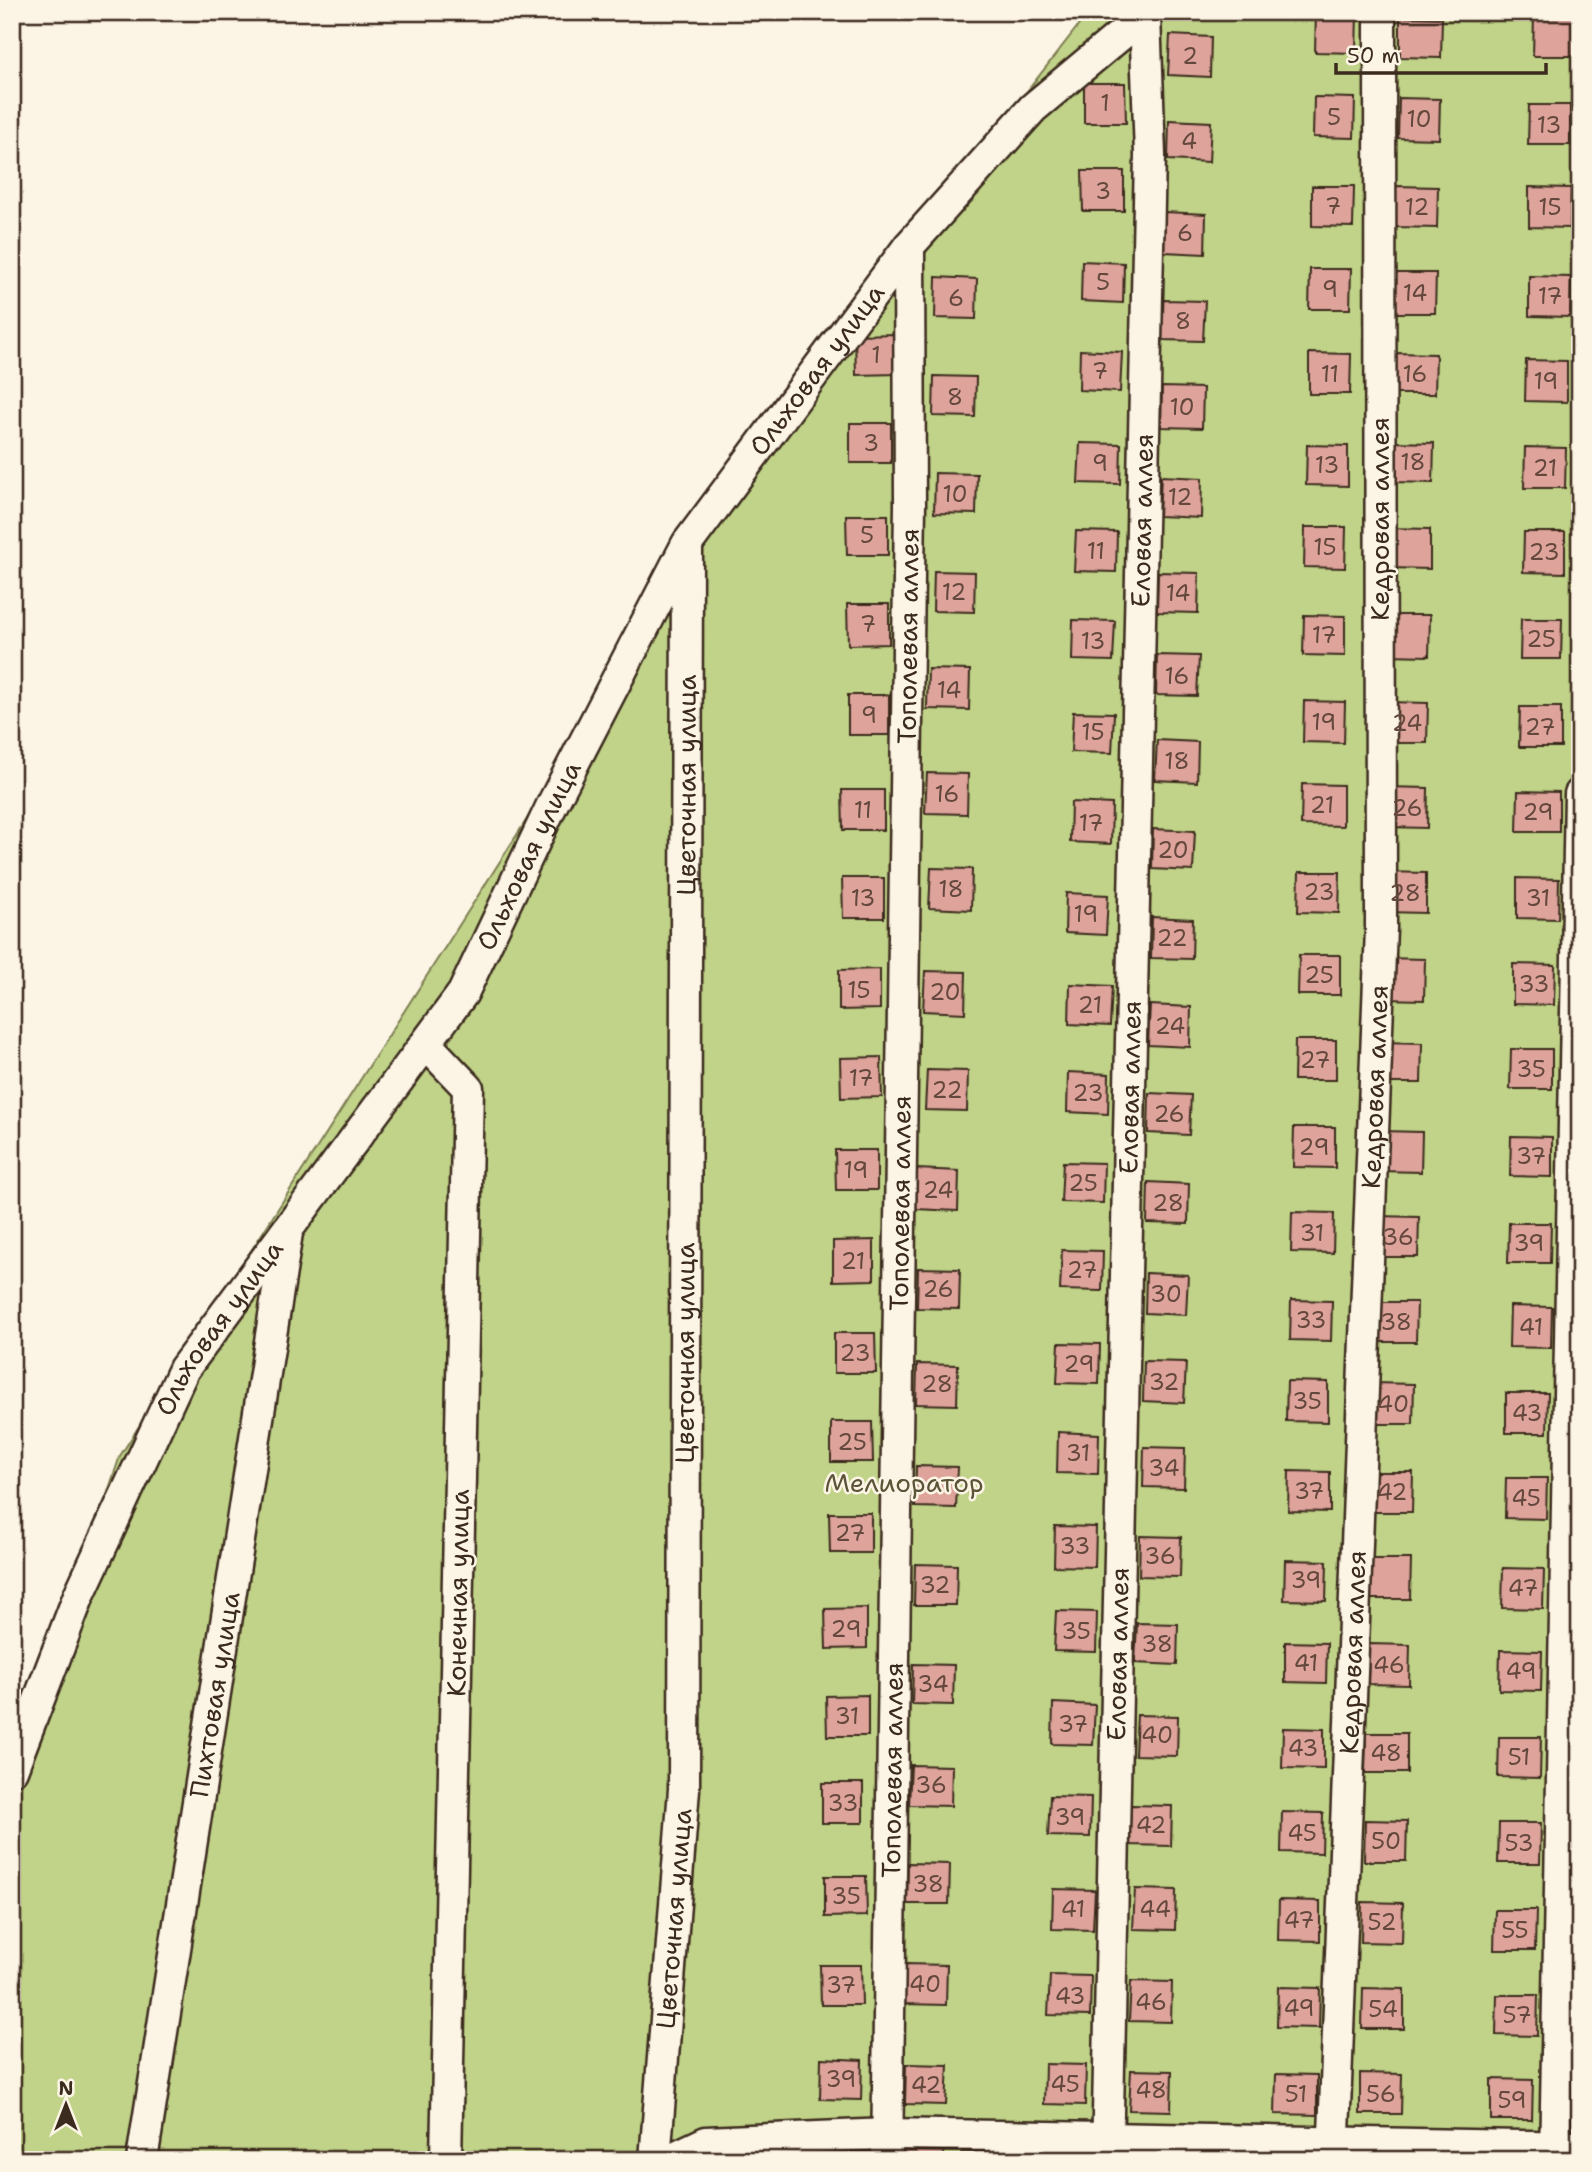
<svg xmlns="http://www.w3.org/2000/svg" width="1592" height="2172" viewBox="0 0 1592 2172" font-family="'Shantell Sans',sans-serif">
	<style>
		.green { fill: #c0d388; stroke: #7e7e53; stroke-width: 2 }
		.building { fill: #dea49b; stroke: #3b2a1e; stroke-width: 2 }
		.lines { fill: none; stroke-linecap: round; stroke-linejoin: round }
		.street-casing { stroke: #3b2a1e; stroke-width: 35 }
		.street { stroke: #fcf5e5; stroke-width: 30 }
		.labels { text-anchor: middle; stroke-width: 5; stroke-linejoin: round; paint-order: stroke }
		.number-label { font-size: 23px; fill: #64483d }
		.street-label { font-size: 26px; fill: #3b2a1e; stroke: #fcf5e5 }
		.park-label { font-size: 26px; fill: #5c5438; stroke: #fcf5e5 }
	</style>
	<rect width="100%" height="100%" fill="#fcf5e5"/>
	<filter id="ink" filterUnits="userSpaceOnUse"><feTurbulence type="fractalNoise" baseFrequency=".0143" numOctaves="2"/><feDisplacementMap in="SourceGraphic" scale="14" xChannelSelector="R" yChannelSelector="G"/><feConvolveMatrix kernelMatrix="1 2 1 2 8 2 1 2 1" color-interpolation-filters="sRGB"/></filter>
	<g filter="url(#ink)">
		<polygon class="green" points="1089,12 1580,12 1580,2160 12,2160 12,1780 120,1456 835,337"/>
		<g class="building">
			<polygon points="1316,12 1357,13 1356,53 1315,52"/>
			<polygon points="1534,16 1575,16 1574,56 1533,56"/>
			<polygon points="1400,17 1442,18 1441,58 1400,57"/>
			<polygon points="1170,35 1211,37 1210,77 1168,75"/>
			<polygon points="1084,83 1125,83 1126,123 1084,123"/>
			<polygon points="1314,97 1355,98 1354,138 1313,137"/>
			<polygon points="1399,98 1440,99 1439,139 1398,138"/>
			<polygon points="1529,105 1570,105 1570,145 1528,145"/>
			<polygon points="1169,120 1211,122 1209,162 1168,160"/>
			<polygon points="1082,171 1124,171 1124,211 1083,211"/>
			<polygon points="1312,186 1354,186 1353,227 1312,226"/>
			<polygon points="1396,186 1438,187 1437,228 1396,227"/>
			<polygon points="1529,187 1571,188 1570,228 1529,227"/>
			<polygon points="1165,212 1206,214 1205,254 1164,252"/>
			<polygon points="1082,261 1124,263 1123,303 1081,301"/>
			<polygon points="1310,269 1351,269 1350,309 1309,309"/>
			<polygon points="1394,273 1436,273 1435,313 1394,313"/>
			<polygon points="1529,276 1571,277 1570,317 1529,316"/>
			<polygon points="936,277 977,279 976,319 935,318"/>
			<polygon points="1163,300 1205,301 1203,341 1162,340"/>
			<polygon points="897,334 897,374 856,375 855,335"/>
			<polygon points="1080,350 1122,352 1120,392 1079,390"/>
			<polygon points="1309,353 1351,354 1350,394 1309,394"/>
			<polygon points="1395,353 1436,354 1435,394 1394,394"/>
			<polygon points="1526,360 1567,361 1567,402 1525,401"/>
			<polygon points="934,376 976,377 975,417 933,416"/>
			<polygon points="1162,387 1203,388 1202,428 1161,427"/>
			<rect x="850" y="423" width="41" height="40"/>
			<polygon points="1392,442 1434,443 1433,483 1392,482"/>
			<polygon points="1080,443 1121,444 1120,484 1078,483"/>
			<polygon points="1307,445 1348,446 1348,486 1306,485"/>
			<polygon points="1525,447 1566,448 1565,488 1524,488"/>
			<polygon points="935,473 977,474 976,514 934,513"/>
			<polygon points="1161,476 1202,478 1201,518 1159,516"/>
			<polygon points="846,515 888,515 888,555 847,555"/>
			<polygon points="1305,527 1346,527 1345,568 1304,567"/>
			<polygon points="1389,528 1430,529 1430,569 1388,568"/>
			<polygon points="1076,531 1117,532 1116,572 1074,571"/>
			<polygon points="1524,532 1565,532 1565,573 1523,572"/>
			<polygon points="934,571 975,572 974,612 933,611"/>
			<polygon points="1158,572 1199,573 1198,613 1157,612"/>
			<polygon points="847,604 889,604 889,644 848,645"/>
			<polygon points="1304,615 1345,616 1345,656 1303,655"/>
			<polygon points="1388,615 1430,615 1429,656 1388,655"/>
			<polygon points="1521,619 1562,619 1561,659 1520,659"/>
			<polygon points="1073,620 1115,621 1113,661 1072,660"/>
			<polygon points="1157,655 1199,656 1197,696 1156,695"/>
			<polygon points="928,669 970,670 969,710 927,709"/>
			<rect x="848" y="695" width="41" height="40"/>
			<polygon points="1304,701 1345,702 1344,743 1303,742"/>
			<polygon points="1387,702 1428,703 1427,743 1386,743"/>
			<polygon points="1520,707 1561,707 1561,747 1519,747"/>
			<polygon points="1073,712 1114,713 1112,753 1071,752"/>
			<polygon points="1157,740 1198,742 1197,782 1155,780"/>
			<polygon points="927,773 968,774 967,814 925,813"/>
			<polygon points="1302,784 1343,785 1343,826 1301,825"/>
			<polygon points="1386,787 1428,788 1427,828 1386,827"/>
			<polygon points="842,790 884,790 884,830 843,830"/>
			<polygon points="1518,791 1559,792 1559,832 1517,832"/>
			<polygon points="1071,802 1112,804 1111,844 1070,842"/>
			<polygon points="1153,829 1195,831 1193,871 1152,869"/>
			<polygon points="931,868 972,869 971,910 929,908"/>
			<polygon points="1299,872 1340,872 1339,913 1298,912"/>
			<polygon points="1385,872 1426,873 1426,913 1384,912"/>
			<polygon points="842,878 884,878 884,918 843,918"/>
			<polygon points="1517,878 1559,879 1558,919 1517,918"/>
			<polygon points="1066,893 1108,895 1106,935 1065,933"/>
			<polygon points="1152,917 1193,919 1192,959 1151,958"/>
			<polygon points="1299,955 1340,955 1340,995 1298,995"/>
			<polygon points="1384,958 1425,959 1424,1000 1383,999"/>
			<polygon points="1513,964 1555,965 1554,1005 1513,1004"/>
			<polygon points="880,969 880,1009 839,1010 839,970"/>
			<polygon points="925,971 966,972 965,1013 923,1011"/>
			<polygon points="1070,984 1112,986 1110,1026 1069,1024"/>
			<polygon points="1150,1005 1191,1007 1190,1047 1148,1045"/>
			<polygon points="1295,1040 1336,1040 1336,1080 1294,1080"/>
			<polygon points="1380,1042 1422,1043 1421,1083 1380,1083"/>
			<polygon points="1511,1049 1552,1049 1552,1089 1510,1089"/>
			<polygon points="881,1057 882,1097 841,1098 840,1058"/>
			<polygon points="927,1070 968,1071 967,1111 925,1110"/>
			<polygon points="1068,1072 1109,1074 1108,1114 1067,1112"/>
			<polygon points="1149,1093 1191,1095 1189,1135 1148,1133"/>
			<polygon points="1294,1127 1335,1127 1335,1168 1293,1167"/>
			<polygon points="1381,1131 1422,1132 1421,1172 1380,1171"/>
			<polygon points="1511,1136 1552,1137 1552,1177 1510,1176"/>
			<polygon points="835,1150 877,1150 877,1190 836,1190"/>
			<polygon points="1063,1162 1104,1163 1103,1203 1061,1202"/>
			<polygon points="917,1169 959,1171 958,1211 916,1209"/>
			<polygon points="1148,1182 1189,1184 1188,1224 1147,1223"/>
			<polygon points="1292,1212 1334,1213 1333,1253 1291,1252"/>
			<polygon points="1378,1216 1419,1217 1418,1257 1377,1257"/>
			<polygon points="1509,1223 1551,1223 1550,1263 1508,1263"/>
			<polygon points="874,1240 874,1280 833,1281 833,1241"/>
			<polygon points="1062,1250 1103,1251 1102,1291 1060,1290"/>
			<polygon points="918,1268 960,1269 959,1309 917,1308"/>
			<polygon points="1146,1273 1188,1275 1186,1315 1145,1313"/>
			<polygon points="1291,1300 1332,1301 1331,1341 1290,1340"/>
			<polygon points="1376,1302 1417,1302 1416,1342 1375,1342"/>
			<polygon points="1510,1306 1552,1307 1551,1348 1509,1347"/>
			<polygon points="834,1333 875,1333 876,1373 834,1373"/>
			<polygon points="1059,1343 1100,1344 1099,1384 1057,1383"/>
			<polygon points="1144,1361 1186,1362 1184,1403 1143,1401"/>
			<polygon points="917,1364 958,1365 957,1405 916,1404"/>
			<polygon points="1287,1381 1328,1382 1328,1422 1286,1421"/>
			<polygon points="1372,1383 1414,1384 1413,1424 1372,1424"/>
			<polygon points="1506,1393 1548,1393 1547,1433 1506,1433"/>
			<polygon points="831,1422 872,1422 873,1462 831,1462"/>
			<polygon points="1058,1432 1099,1434 1098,1474 1057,1473"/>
			<polygon points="1144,1447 1185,1448 1184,1488 1143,1487"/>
			<polygon points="916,1466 958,1467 956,1508 915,1507"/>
			<polygon points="1289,1471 1330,1472 1330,1512 1288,1511"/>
			<polygon points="1371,1472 1413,1472 1412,1512 1371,1512"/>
			<polygon points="1506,1478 1547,1478 1546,1519 1505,1518"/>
			<polygon points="829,1513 871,1513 871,1553 830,1553"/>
			<polygon points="1055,1526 1096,1527 1095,1567 1054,1566"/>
			<polygon points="1140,1536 1181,1537 1180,1577 1139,1576"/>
			<polygon points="1370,1559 1411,1559 1410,1599 1369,1599"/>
			<polygon points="1285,1560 1327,1561 1326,1601 1284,1600"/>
			<polygon points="915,1564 957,1565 956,1605 914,1605"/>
			<polygon points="1503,1568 1544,1569 1543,1609 1502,1608"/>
			<polygon points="867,1608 867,1648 826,1649 825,1609"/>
			<polygon points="1056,1611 1097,1612 1096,1652 1054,1651"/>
			<polygon points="1137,1623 1178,1624 1177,1665 1135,1663"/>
			<polygon points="1285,1642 1327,1643 1326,1683 1285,1682"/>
			<polygon points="1369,1644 1410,1645 1409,1685 1368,1684"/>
			<polygon points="1500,1650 1542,1651 1541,1691 1499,1690"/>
			<polygon points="913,1664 954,1665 953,1705 912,1704"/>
			<polygon points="868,1695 868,1736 827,1736 826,1696"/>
			<polygon points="1053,1703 1095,1705 1093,1745 1052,1744"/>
			<polygon points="1137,1715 1178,1716 1177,1756 1135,1755"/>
			<polygon points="1283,1728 1324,1729 1324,1769 1282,1768"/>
			<polygon points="1366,1733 1407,1733 1407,1773 1365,1773"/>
			<polygon points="1499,1737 1541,1737 1540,1778 1498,1777"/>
			<polygon points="911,1765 952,1766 951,1806 909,1805"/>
			<rect x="822" y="1783" width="41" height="40"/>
			<polygon points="1050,1796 1091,1797 1090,1837 1048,1836"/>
			<polygon points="1131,1805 1172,1806 1171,1846 1129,1845"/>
			<polygon points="1282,1812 1323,1813 1322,1853 1281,1852"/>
			<polygon points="1365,1820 1407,1821 1406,1861 1364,1861"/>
			<polygon points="1499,1823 1541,1823 1540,1863 1498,1863"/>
			<polygon points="908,1863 950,1864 949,1904 907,1904"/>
			<polygon points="825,1876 866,1876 867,1916 825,1917"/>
			<polygon points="1053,1889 1095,1890 1093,1930 1052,1929"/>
			<polygon points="1135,1889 1176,1890 1175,1930 1133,1929"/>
			<polygon points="1279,1900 1320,1901 1320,1941 1278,1940"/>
			<polygon points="1362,1902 1403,1903 1402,1943 1361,1942"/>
			<polygon points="1495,1910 1536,1910 1535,1950 1494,1950"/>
			<polygon points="905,1964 947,1965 946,2005 904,2004"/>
			<polygon points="820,1965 861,1965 862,2005 821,2005"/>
			<polygon points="1050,1975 1091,1976 1090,2016 1048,2015"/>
			<polygon points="1131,1981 1172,1982 1171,2022 1129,2021"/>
			<polygon points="1278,1987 1320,1988 1319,2028 1277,2027"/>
			<polygon points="1363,1988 1404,1989 1404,2029 1362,2029"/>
			<polygon points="1497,1995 1538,1995 1537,2036 1496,2035"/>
			<polygon points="821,2058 862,2060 861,2100 820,2099"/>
			<polygon points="906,2064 948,2065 946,2105 905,2104"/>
			<polygon points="1045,2064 1086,2065 1085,2105 1044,2104"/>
			<polygon points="1131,2070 1172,2071 1171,2111 1129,2110"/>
			<polygon points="1360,2073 1402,2074 1401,2114 1360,2114"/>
			<polygon points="1276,2074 1317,2075 1317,2115 1275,2114"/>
			<polygon points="1576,2078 1580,2079 1580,2119 1575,2119"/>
			<polygon points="1491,2079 1533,2080 1532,2120 1491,2120"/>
			<polygon points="819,2141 861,2142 860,2160 819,2160"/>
			<polygon points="902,2143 944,2145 943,2160 902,2160"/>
			<polygon points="1042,2148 1083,2150 1083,2160 1041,2160"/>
			<polygon points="1131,2150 1172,2152 1172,2160 1130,2160"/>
		</g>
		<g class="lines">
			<g class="street-casing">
				<g id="street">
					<polyline points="426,1044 468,1088 446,2160"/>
					<path id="s1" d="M12,1770L79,1595L184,1369L463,993L552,805L687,544L909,246L1033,108L1148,12"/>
					<path id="s2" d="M142,2160L287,1233"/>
					<path id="s3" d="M655,2160L684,1789L687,551"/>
					<polyline points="668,2160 706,2142 887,2134 1580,2147"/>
					<path id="s4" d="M887,2160L910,504L909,246"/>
					<path id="s5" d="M1107,2160L1150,155L1145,15"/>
					<path id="s6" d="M1333,2160L1381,928L1380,12"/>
					<polyline points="1555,2160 1580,794"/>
				</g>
			</g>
			<use href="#street" class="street"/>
		</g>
	</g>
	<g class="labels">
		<g class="number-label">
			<text x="1190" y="64">2</text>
			<text x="1105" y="111">1</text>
			<text x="1334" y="125">5</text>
			<text x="1419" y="127">10</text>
			<text x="1549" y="133">13</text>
			<text x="1189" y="149">4</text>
			<text x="1103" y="199">3</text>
			<text x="1333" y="214">7</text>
			<text x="1417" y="215">12</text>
			<text x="1550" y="215">15</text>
			<text x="1185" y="241">6</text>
			<text x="1103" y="290">5</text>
			<text x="1330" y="297">9</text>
			<text x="1415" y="301">14</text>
			<text x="1550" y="304">17</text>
			<text x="956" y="306">6</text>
			<text x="1183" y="329">8</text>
			<text x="876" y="363">1</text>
			<text x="1100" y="379">7</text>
			<text x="1330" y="382">11</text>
			<text x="1415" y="382">16</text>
			<text x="1546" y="389">19</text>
			<text x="955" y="405">8</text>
			<text x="1182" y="415">10</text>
			<text x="871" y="451">3</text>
			<text x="1413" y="470">18</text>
			<text x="1100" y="471">9</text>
			<text x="1327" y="473">13</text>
			<text x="1545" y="476">21</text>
			<text x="955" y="502">10</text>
			<text x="1180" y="505">12</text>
			<text x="867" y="543">5</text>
			<text x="1325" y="555">15</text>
			<text x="1096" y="559">11</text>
			<text x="1544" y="560">23</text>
			<text x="954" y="600">12</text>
			<text x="1178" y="601">14</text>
			<text x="868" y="632">7</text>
			<text x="1324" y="643">17</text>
			<text x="1541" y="647">25</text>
			<text x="1093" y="649">13</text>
			<text x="1177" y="684">16</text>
			<text x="949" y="698">14</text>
			<text x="869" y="723">9</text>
			<text x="1324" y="730">19</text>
			<text x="1407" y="731">24</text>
			<text x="1540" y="735">27</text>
			<text x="1093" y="740">15</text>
			<text x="1177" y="769">18</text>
			<text x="947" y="802">16</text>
			<text x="1322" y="813">21</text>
			<text x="1407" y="816">26</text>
			<text x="863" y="818">11</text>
			<text x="1538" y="820">29</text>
			<text x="1091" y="831">17</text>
			<text x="1173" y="858">20</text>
			<text x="951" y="897">18</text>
			<text x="1319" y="900">23</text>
			<text x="1405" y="901">28</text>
			<text x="863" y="906">13</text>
			<text x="1538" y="906">31</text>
			<text x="1086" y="922">19</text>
			<text x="1172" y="946">22</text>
			<text x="1319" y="983">25</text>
			<text x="1534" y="992">33</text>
			<text x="859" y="998">15</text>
			<text x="945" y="1000">20</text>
			<text x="1090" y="1013">21</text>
			<text x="1170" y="1034">24</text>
			<text x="1315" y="1068">27</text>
			<text x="1531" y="1077">35</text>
			<text x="861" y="1086">17</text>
			<text x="947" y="1098">22</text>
			<text x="1088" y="1101">23</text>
			<text x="1169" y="1122">26</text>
			<text x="1314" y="1155">29</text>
			<text x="1531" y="1164">37</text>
			<text x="856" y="1178">19</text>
			<text x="1083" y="1191">25</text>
			<text x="938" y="1198">24</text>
			<text x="1168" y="1211">28</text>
			<text x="1312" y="1241">31</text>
			<text x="1398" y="1245">36</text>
			<text x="1529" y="1251">39</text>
			<text x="853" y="1269">21</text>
			<text x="1082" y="1278">27</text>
			<text x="938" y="1297">26</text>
			<text x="1166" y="1302">30</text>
			<text x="1311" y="1328">33</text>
			<text x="1396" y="1330">38</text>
			<text x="1531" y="1335">41</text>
			<text x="855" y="1361">23</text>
			<text x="1079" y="1372">29</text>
			<text x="1164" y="1390">32</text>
			<text x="937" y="1392">28</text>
			<text x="1307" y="1409">35</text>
			<text x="1393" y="1412">40</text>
			<text x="1527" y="1421">43</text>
			<text x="852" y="1450">25</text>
			<text x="1078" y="1461">31</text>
			<text x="1164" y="1476">34</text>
			<text x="1309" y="1499">37</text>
			<text x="1392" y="1500">42</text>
			<text x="1526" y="1506">45</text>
			<text x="850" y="1541">27</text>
			<text x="1075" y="1554">33</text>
			<text x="1160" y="1564">36</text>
			<text x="1306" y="1588">39</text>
			<text x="935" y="1593">32</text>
			<text x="1523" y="1596">47</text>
			<text x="846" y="1637">29</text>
			<text x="1076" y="1639">35</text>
			<text x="1157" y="1652">38</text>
			<text x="1306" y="1671">41</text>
			<text x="1389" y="1673">46</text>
			<text x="1521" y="1679">49</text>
			<text x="933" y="1692">34</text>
			<text x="847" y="1724">31</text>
			<text x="1073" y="1732">37</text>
			<text x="1157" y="1743">40</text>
			<text x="1303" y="1756">43</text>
			<text x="1386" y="1761">48</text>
			<text x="1519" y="1765">51</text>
			<text x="931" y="1793">36</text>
			<text x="843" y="1811">33</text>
			<text x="1070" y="1825">39</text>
			<text x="1151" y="1833">42</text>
			<text x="1302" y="1841">45</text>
			<text x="1386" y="1849">50</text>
			<text x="1519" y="1851">53</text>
			<text x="928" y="1892">38</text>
			<text x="846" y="1904">35</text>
			<text x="1073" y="1917">41</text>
			<text x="1155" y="1917">44</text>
			<text x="1299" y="1928">47</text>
			<text x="1382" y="1930">52</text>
			<text x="1515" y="1938">55</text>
			<text x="925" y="1992">40</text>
			<text x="841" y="1993">37</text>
			<text x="1070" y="2004">43</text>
			<text x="1151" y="2010">46</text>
			<text x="1299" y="2016">49</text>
			<text x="1383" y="2017">54</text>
			<text x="1517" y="2023">57</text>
			<text x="841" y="2087">39</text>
			<text x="1065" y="2092">45</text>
			<text x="926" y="2093">42</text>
			<text x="1151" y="2098">48</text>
			<text x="1296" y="2102">51</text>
			<text x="1381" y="2102">56</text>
			<text x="1512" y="2108">59</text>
		</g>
		<g class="street-label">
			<text dy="9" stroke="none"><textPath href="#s1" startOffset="1624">Ольховая улица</textPath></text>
			<text transform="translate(1380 519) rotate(-90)" y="9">Кедровая аллея</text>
			<text dy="9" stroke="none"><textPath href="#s5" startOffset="1640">Еловая аллея</textPath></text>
			<text dy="9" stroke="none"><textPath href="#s4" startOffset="1524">Тополевая аллея</textPath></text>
			<text dy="9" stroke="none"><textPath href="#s3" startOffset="1376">Цветочная улица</textPath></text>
			<text dy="9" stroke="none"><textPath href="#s1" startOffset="1057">Ольховая улица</textPath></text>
			<text dy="9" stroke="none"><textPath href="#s6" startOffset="1074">Кедровая аллея</textPath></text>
			<text dy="9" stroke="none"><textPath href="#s5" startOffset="1073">Еловая аллея</textPath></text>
			<text dy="9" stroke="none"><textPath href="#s4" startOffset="957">Тополевая аллея</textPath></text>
			<text dy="9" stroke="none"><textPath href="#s1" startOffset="490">Ольховая улица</textPath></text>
			<text dy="9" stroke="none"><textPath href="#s3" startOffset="808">Цветочная улица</textPath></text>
			<text transform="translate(458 1593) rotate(-89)" y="9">Конечная улица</text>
			<text dy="9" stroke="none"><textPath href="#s6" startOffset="508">Кедровая аллея</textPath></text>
			<text dy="9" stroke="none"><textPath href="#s5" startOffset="506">Еловая аллея</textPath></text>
			<text dy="9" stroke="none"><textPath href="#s2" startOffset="471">Пихтовая улица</textPath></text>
			<text dy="9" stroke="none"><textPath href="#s4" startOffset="390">Тополевая аллея</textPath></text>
			<text dy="9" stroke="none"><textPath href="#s3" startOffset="242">Цветочная улица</textPath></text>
		</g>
		<g class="park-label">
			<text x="904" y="1492">Мелиоратор</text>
		</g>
	</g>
	<rect width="1592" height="2172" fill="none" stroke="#fcf5e5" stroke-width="42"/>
	<rect x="21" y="21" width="1550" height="2130" fill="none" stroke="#3b2a1e" stroke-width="2.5" filter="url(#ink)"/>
	<g transform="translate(66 2105)" stroke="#fcf5e5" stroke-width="5" paint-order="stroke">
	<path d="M0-5L12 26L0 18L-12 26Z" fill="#3b2a1e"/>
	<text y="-10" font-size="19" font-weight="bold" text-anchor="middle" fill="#3b2a1e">N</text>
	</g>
	<path d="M1336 63v10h210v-10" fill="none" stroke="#3b2a1e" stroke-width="3.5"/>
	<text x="1347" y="63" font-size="21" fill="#3b2a1e" stroke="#fcf5e5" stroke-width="5" paint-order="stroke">50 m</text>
</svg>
